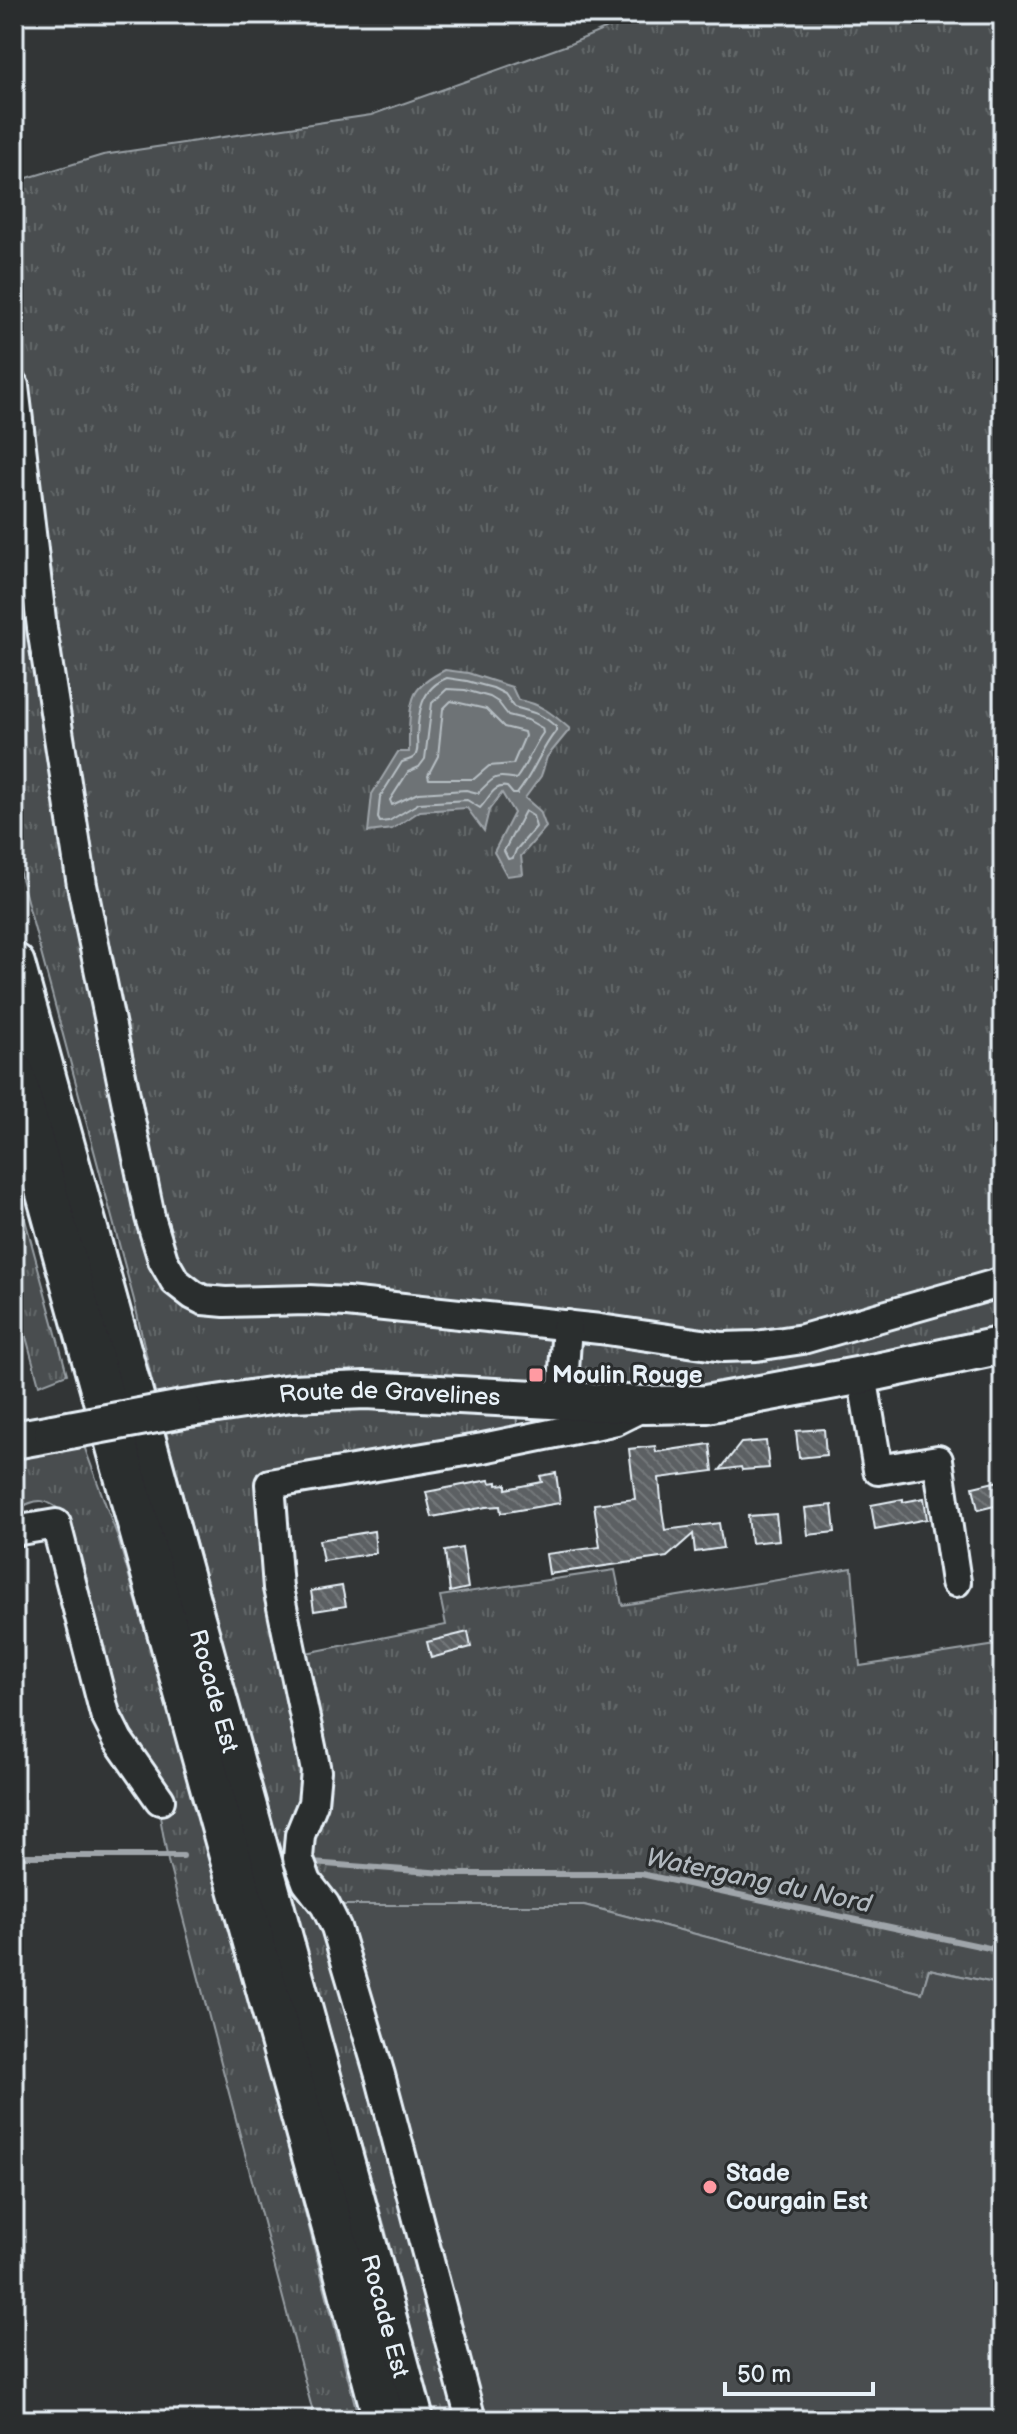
<svg xmlns="http://www.w3.org/2000/svg" width="1017" height="2434" viewBox="0 0 1017 2434" font-family="'Balsamiq Sans',sans-serif">
	<style>
		.grass { fill: url(#grass-tufts); stroke: #989fa4; stroke-width: 2 }
		.pitch { fill: #494d4f; stroke: #989fa4; stroke-width: 2 }
		.water { fill: #6e7376; stroke: #9fa5aa; stroke-width: 2 }
		.lines { fill: none; stroke-linecap: round; stroke-linejoin: round }
		.shore { stroke: #b7bfc4; stroke-width: 2 }
		.stream { stroke: #9fa5aa; stroke-width: 6 }
		.building { fill: url(#building-back-hatch); stroke: #e8f1f8; stroke-width: 2 }
		.minor-casing { stroke: #e8f1f8; stroke-width: 34 }
		.major-casing { stroke: #e8f1f8; stroke-width: 42 }
		.highway-casing { stroke: #e8f1f8; stroke-width: 46 }
		.minor { stroke: #2a2d2e; stroke-width: 28 }
		.major { stroke: #2a2d2e; stroke-width: 36 }
		.highway { stroke: #2a2d2e; stroke-width: 40 }
		.major-bridge-casing { stroke: #e8f1f8; stroke-width: 42; stroke-linecap: butt }
		.major-bridge { stroke: #2a2d2e; stroke-width: 36 }
		.poi-dot { fill: #ff9aa2; stroke: #2a2d2e; stroke-width: 3 }
		.labels { text-anchor: middle; stroke-width: 6; stroke-linejoin: round; paint-order: stroke }
		.poi-label { font-size: 24px; font-weight: bold; fill: #e8f1f8; stroke: #2a2d2e; text-anchor: start }
		.street-label { font-size: 24px; fill: #e8f1f8; stroke: #2a2d2e }
		.water-label { font-size: 26px; font-style: italic; fill: #b1b8be; stroke: #2a2d2e }
	</style>
	<defs>
		<pattern id="grass-tufts" width="24" height="20" patternUnits="userSpaceOnUse" patternTransform="scale(2)"><rect width="24" height="20" fill="#494d4f"/><path d="M3 7l-1-3M5 7V3M7 7l1-3M15 17l-1-3M17 17v-4M19 17l1-3" fill="none" stroke="#636769"/></pattern>
		<pattern id="building-back-hatch" width="6" height="6" patternUnits="userSpaceOnUse" patternTransform="scale(2)"><rect width="6" height="6" fill="#5c6063"/><path d="M-1 5l2 2M0 0l6 6M5-1l2 2" fill="none" stroke="#73777a"/></pattern>
	</defs>
	<rect width="100%" height="100%" fill="#323536"/>
	<filter id="ink" filterUnits="userSpaceOnUse"><feTurbulence type="fractalNoise" baseFrequency=".0125" numOctaves="2"/><feDisplacementMap in="SourceGraphic" scale="16" xChannelSelector="R" yChannelSelector="G"/><feConvolveMatrix kernelMatrix="1 2 1 2 8 2 1 2 1" color-interpolation-filters="sRGB"/></filter>
	<g filter="url(#ink)">
		<g class="grass">
			<polygon points="640,14 1003,14 1003,1328 753,1383 707,1387 515,1380 517,1426 257,1474 261,1531 286,1657 446,1625 440,1596 615,1570 622,1605 852,1568 860,1666 1003,1644 1003,1985 929,1969 922,1993 584,1905 479,2420 434,2420 386,2232 277,1843 151,1377 134,1300 14,852 14,182 103,155 371,115 570,44"/>
			<polygon points="14,1179 67,1374 39,1385 14,1292"/>
			<path d="M81,1438L117,1535L229,1919L359,2420H315L168,1861L151,1767L116,1717L68,1516C45,1498 40,1496 14,1511V1453Z"/>
		</g>
		<polygon class="pitch" points="339,1905 584,1905 922,1993 929,1969 1003,1985 1003,2420 479,2420"/>
		<path class="water" d="M445,670L468,673L512,687L518,700C540,703 553,714 570,729L547,757L541,776L525,798L540,811L546,827L521,856L523,874L507,876L494,852L514,813L502,793L489,810L484,831L467,808L420,811L392,829L368,832L372,794L398,752H409C409,737 408,708 415,694C420,684 435,675 445,670Z"/>
		<g class="lines">
			<g class="shore">
				<path d="M447,678L467,681L493,688L505,694L514,707C532,712 541,713 556,727V731C539,752 534,773 517,794H513L507,787C493,784 489,799 480,808L467,800L419,803L389,821L380,822L378,818L380,797L402,762C405,761 411,760 414,757C419,753 417,744 417,738C418,713 421,688 447,678Z"/>
				<path d="M447,689L465,690L490,697L498,702L508,715L528,720L542,728L543,733C532,748 527,765 516,779C493,774 494,778 478,793L466,790L418,793L392,805L390,800L408,772L419,767L425,759L432,703Z"/>
				<polygon points="451,701 486,709 504,727 524,732 525,736 513,764 489,766 474,779 429,779 428,775 438,756 443,709"/>
				<polygon points="525,811 533,816 536,827 516,850 513,858 508,859 504,851"/>
			</g>
			<g class="stream">
				<polyline points="14,1856 183,1856"/>
				<polyline points="312,1863 457,1874 641,1874 1003,1951"/>
			</g>
		</g>
		<g class="building">
			<polygon points="824,1429 826,1455 799,1458 796,1431"/>
			<polygon points="766,1441 769,1468 742,1470 741,1467 720,1470 741,1443"/>
			<polygon points="710,1444 713,1471 659,1478 662,1510 665,1530 719,1523 723,1548 695,1552 693,1534 667,1557 549,1574 546,1554 600,1547 594,1504 635,1499 629,1449 655,1446 656,1452"/>
			<polygon points="556,1473 560,1503 501,1513 500,1506 486,1507 432,1517 426,1492 489,1480 490,1483 497,1482 497,1485 506,1484 506,1489 542,1482 540,1476"/>
			<polygon points="1003,1480 1003,1504 978,1510 973,1487"/>
			<polygon points="924,1498 927,1519 875,1529 871,1505 903,1499 903,1502"/>
			<polygon points="832,1505 835,1532 808,1535 805,1508"/>
			<polygon points="776,1514 779,1540 751,1543 748,1516"/>
			<polygon points="374,1531 376,1553 323,1561 319,1540"/>
			<polygon points="462,1548 468,1588 450,1592 445,1551"/>
			<polygon points="342,1586 346,1606 314,1611 311,1591"/>
			<polygon points="468,1632 471,1647 431,1658 427,1642"/>
		</g>
		<g class="lines">
			<g class="minor-casing">
				<g id="minor">
					<polyline points="14,386 42,628 82,885 150,1217 163,1260 175,1281 193,1295 203,1300 225,1302 308,1300 347,1302 600,1329 723,1347 756,1346 803,1339 1003,1282"/>
					<polyline points="862,1375 878,1470 938,1460 956,1582"/>
					<polyline points="562,1400 567,1325"/>
					<polyline points="14,1531 56,1524 105,1714 118,1740 160,1800"/>
					<polyline points="471,2420 380,2075 336,1927 325,1905 307,1882 298,1858 300,1835 313,1803 316,1771 278,1588 270,1484 483,1448 594,1425 616,1420 644,1406"/>
				</g>
			</g>
			<g class="major-casing">
				<g id="major">
					<path id="s1" d="M183,1409L291,1393L366,1390L645,1405L706,1404L862,1375L1003,1345"/>
					<polyline points="14,1440 53,1433"/>
				</g>
			</g>
			<g class="highway-casing">
				<g id="highway">
					<path id="s2" d="M14,964L351,2189L413,2420"/>
					<polyline points="14,1074 342,2261 384,2420"/>
				</g>
			</g>
			<use href="#minor" class="minor"/>
			<use href="#major" class="major"/>
			<use href="#highway" class="highway"/>
			<g class="major-bridge-casing">
				<polyline id="major-bridge" points="53,1433 183,1409"/>
			</g>
			<use href="#major-bridge" class="major-bridge"/>
		</g>
	</g>
	<g class="poi-dot">
		<rect x="528" y="1367" width="16" height="16" rx="4"/>
		<circle cx="710" cy="2187" r="8"/>
	</g>
	<g class="labels">
		<g class="poi-label">
			<text x="552" y="1383">Moulin Rouge</text>
			<text x="726" y="2181">Stade<tspan x="726" dy="28">Courgain Est</tspan></text>
		</g>
		<g class="street-label">
			<text dy="8" stroke="none"><textPath href="#s1" startOffset="208">Route de Gravelines</textPath></text>
			<text dy="8" stroke="none"><textPath href="#s2" startOffset="754">Rocade Est</textPath></text>
			<text dy="8" stroke="none"><textPath href="#s2" startOffset="1402">Rocade Est</textPath></text>
		</g>
		<g class="water-label">
			<text transform="translate(759 1880) rotate(12)" y="9">Watergang du Nord</text>
		</g>
	</g>
	<rect width="1017" height="2434" fill="none" stroke="#2a2d2e" stroke-width="48"/>
	<rect x="24" y="24" width="969" height="2386" fill="none" stroke="#e8f1f8" stroke-width="3" filter="url(#ink)"/>
	<path d="M725 2382v12h148v-12" fill="none" stroke="#e8f1f8" stroke-width="4"/>
	<text x="737" y="2382" font-size="24" fill="#e8f1f8" stroke="#2a2d2e" stroke-width="6" paint-order="stroke">50 m</text>
</svg>
